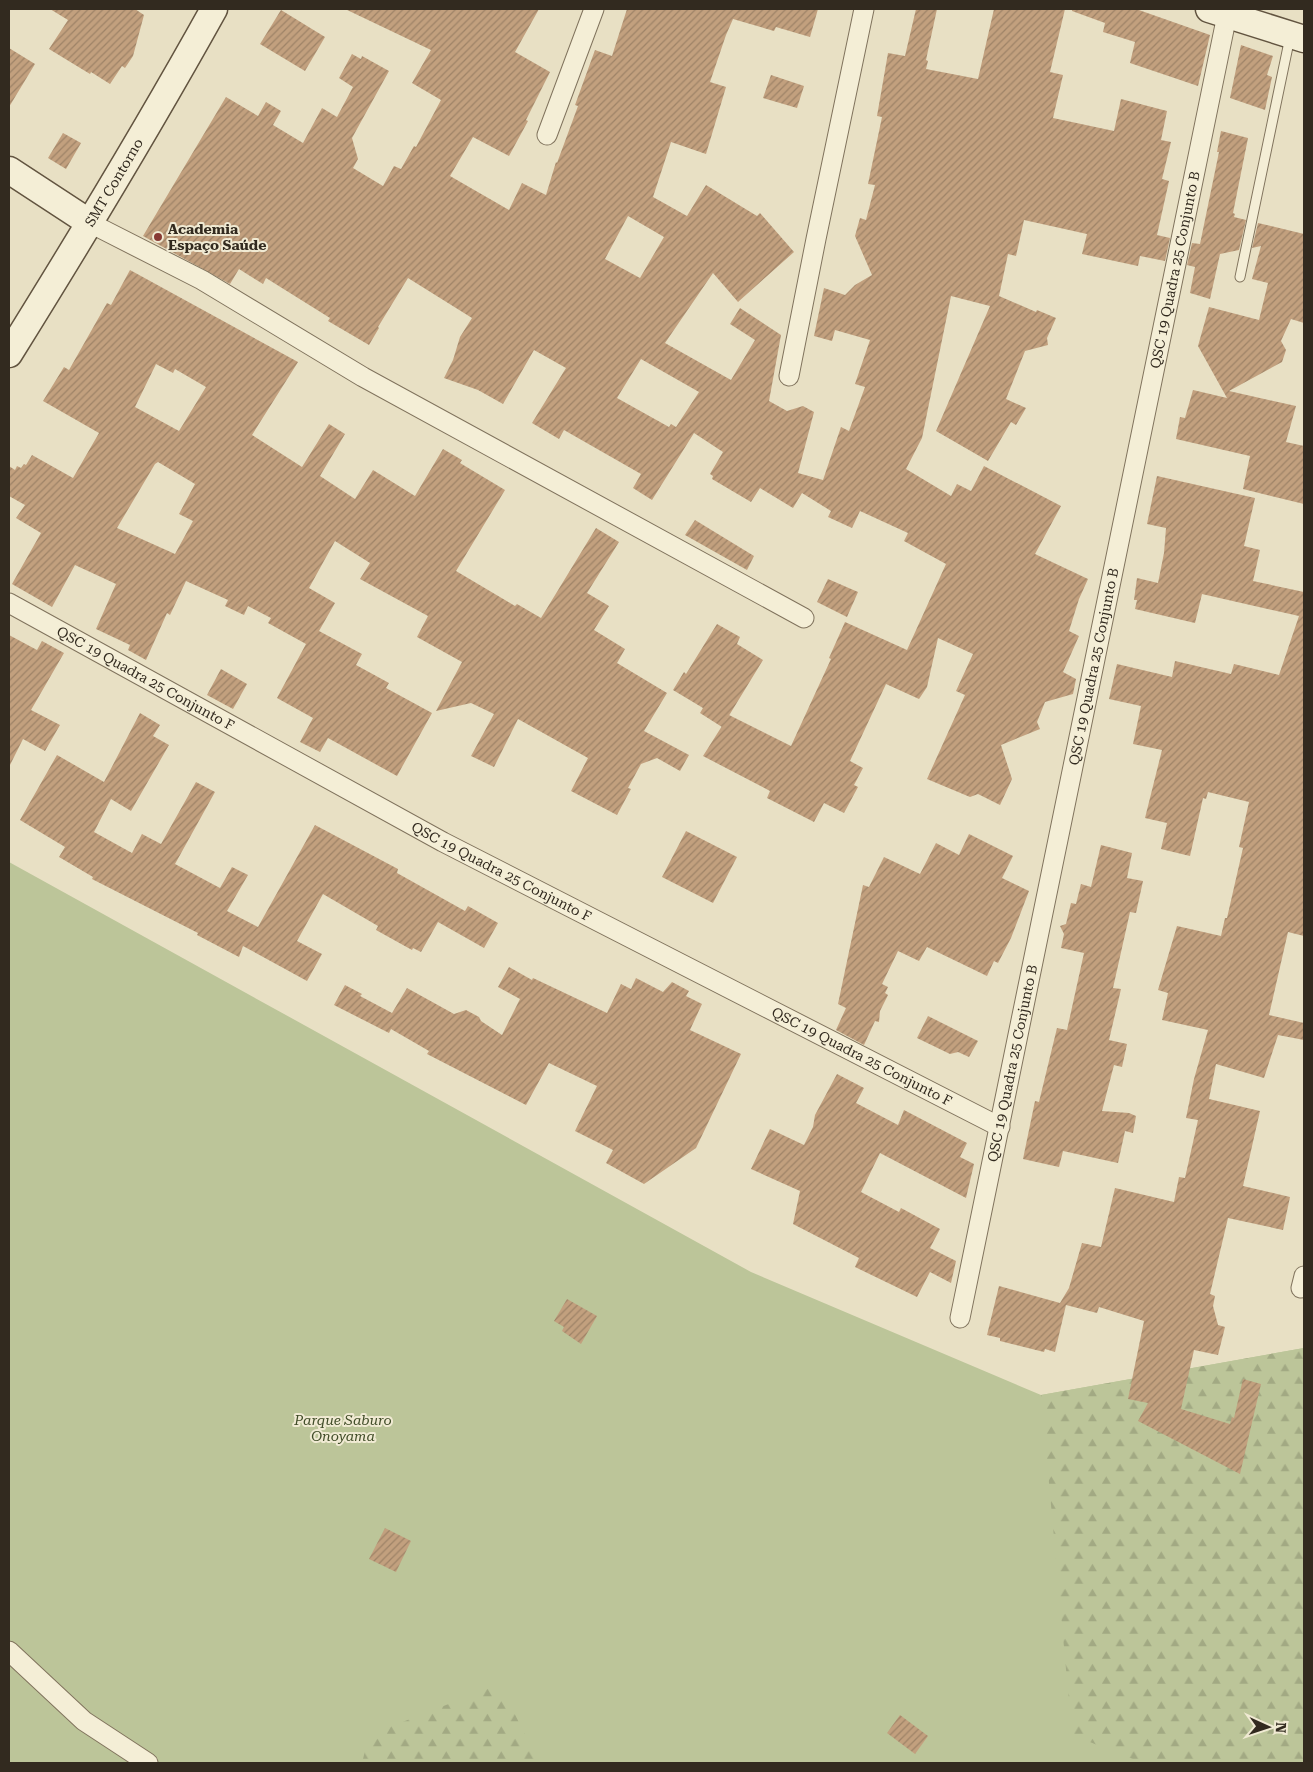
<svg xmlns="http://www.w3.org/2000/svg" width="1313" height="1772" viewBox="0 0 1313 1772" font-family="'Roboto Serif',serif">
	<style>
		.green { fill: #bcc599 }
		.forest { fill: url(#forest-firs) }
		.building { fill: url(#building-hatch); fill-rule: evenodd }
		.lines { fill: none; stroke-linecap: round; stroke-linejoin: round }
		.lane-casing { stroke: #80735d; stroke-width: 11 }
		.street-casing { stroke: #80735d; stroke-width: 21 }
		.secondary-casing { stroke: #625440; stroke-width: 29 }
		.lane { stroke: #f4eed6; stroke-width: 9 }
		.street { stroke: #f4eed6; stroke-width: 19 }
		.secondary { stroke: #f4eed6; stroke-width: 26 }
		.poi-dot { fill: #883a34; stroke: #f0ead3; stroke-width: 2 }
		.labels { text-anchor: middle; stroke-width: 4; stroke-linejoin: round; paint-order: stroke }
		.street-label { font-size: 14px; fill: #322a1f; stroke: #f0ead3 }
		.poi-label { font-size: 14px; font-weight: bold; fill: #322a1f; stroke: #f0ead3; text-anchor: start }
		.park-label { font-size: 14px; font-style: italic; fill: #404c28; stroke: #f0ead3 }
	</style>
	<defs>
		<pattern id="forest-firs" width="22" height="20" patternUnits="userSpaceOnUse" patternTransform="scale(1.25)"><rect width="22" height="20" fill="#bcc599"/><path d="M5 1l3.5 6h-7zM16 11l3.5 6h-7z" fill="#a2a983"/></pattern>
		<pattern id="building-hatch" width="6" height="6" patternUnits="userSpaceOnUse" patternTransform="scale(1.25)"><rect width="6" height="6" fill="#c2a07e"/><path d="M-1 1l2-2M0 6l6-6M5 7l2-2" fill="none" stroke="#9e8367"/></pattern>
	</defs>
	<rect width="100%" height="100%" fill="#e8e0c4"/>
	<polygon class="green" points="9,862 751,1272 1041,1395 1304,1348 1304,1763 9,1763"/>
	<g class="forest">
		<polygon points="1304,1348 1304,1763 1143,1763 1072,1735 1041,1395"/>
		<polygon points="500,1684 539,1763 362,1763 369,1735"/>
	</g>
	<g class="building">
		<polygon points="50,9 135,9 144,15 133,56 125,68 122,66 110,84 91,72 90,74 49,49 68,20"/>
		<path d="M345,9H539L515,52L550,72L526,120L528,121L509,156L473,137L450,176L509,210L522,183L546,195L556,162L557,163L578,106L575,105L595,50L612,56L627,9H818L810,37L776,27L774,31L733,19L726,35L710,82L726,87L706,154L671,142L653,197L687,216L706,185L757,216L760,213L794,252L738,302L713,273L665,343L731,380L755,340L730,324L740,308L781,335L769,401L787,411L803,406L814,412L798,473L823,480L841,427L849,431L865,387L855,384L870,340L835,330L832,341L814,336L824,288L845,295L855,285L872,275L855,236L860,218L866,220L875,185L868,184L882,117L877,116L888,53L905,56L916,9H937L926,60L928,61L926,69L978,79L994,9H1065L1050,72L1063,75L1053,118L1114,131L1121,99L1167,111L1161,140L1171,142L1162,179L1169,181L1157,235L1170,238L1165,261L1140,256L1138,266L1082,254L1087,234L1024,220L1016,256L1008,254L999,296L1036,312L1037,310L1056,318L1047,338L1048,345L1025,351L1006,399L1026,408L1016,425L1011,422L988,461L936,431L990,306L951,296L922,438L906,469L951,496L957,484L971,491L984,466L1061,506L1035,554L1088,579L1079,599L1069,631L1079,636L1063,672L1076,679L1073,694L1045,702L1037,722L1040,729L1001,745L1012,779L1000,805L978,794L970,797L927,779L965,695L956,691L973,654L938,638L927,687L919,699L886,684L850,761L863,768L854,785L858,787L844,813L824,803L814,822L767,798L770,791L703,756L729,715L791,746L831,659L829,658L845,622L907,650L946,564L904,541L908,533L860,511L852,528L828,517L831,511L802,493L793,508L760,488L751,502L712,479L713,476L710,474L723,452L694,433L652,500L633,488L641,474L564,430L559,439L532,423L566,368L534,350L503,404L478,390L444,378L453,360L460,337L472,318L408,278L378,327L379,328L369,345L328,321L330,318L266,278L263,284L239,269L230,284L143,236L226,97L258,116L266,102L281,111L273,125L303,143L322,108L337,117L353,87L339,78L352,54L361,59L362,56L389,71L352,138L358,159L353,168L383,186L394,166L401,169L414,146L416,147L441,100L412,83L431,50ZM628,216L664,237L640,278L605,259ZM641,359L699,392L676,427L671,424L669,427L617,398Z"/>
		<polygon points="1072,9 1136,9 1210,35 1198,86 1130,63 1135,42 1103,32 1105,23 1072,11"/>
		<polygon points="281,10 325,37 305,71 260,44"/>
		<polygon points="1241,45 1273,56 1267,75 1272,77 1265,110 1230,98"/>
		<polygon points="9,48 35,64 9,107"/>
		<polygon points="771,75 804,86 797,108 763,98"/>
		<polygon points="1221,131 1248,138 1233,213 1235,214 1234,217 1246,220 1239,250 1220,254 1210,299 1190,293 1195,267 1187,265 1192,243 1200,244 1219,152 1217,152"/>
		<polygon points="63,133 81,143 66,169 48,158"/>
		<polygon points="1258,223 1304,234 1304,323 1291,319 1281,341 1286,350 1282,362 1229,391 1296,406 1286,442 1304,446 1304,504 1243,489 1250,456 1176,439 1180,417 1185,418 1193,390 1227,398 1198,346 1209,307 1259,320 1268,283 1252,279 1261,246 1252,248"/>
		<path d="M130,270L298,362L252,435L302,467L329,424L345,434L320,476L355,499L373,470L415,496L443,449L462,460L460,463L505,490L456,571L515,606L517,604L541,618L596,528L619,542L587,593L609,606L594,630L625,649L617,663L667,693L644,731L689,755L680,771L657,758L641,764L628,788L631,789L617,815L571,791L588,758L518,719L494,767L471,756L494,714L471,703L436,711L462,662L417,637L428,616L360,579L370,563L335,541L309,588L335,603L319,631L362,654L356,665L389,683L386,688L432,713L397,776L328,738L320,752L300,742L313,718L277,698L306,644L268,623L271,618L248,606L244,615L225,606L228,600L186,581L170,615L167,613L146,660L128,650L130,645L96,629L116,584L75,565L52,607L12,584L41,533L16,518L25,505L9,496V466L15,470L17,466L21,468L24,464L26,465L32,455L73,478L99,433L43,401L64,367L69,370L107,303L111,305ZM156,364L173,373L175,369L206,387L179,431L135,407ZM158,462L195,484L179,514L193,521L175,554L117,528L155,464Z"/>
		<polygon points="1157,476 1255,498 1244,546 1260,550 1253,581 1304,592 1304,936 1288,932 1269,1015 1304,1023 1304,1040 1278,1035 1264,1078 1216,1064 1209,1099 1260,1111 1243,1186 1290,1197 1283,1230 1228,1218 1210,1294 1215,1296 1213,1306 1218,1325 1225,1327 1218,1355 1194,1350 1181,1409 1230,1424 1232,1417 1234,1418 1243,1379 1261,1384 1240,1474 1138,1421 1148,1403 1128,1399 1144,1321 1099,1307 1097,1313 1066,1305 1055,1352 1045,1349 1044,1352 1000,1341 1000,1338 987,1335 999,1286 1060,1303 1069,1288 1082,1243 1101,1247 1115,1188 1174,1202 1179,1177 1185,1178 1198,1120 1186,1118 1194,1079 1208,1030 1162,1020 1168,993 1158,990 1177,926 1221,936 1225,918 1227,918 1243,848 1239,847 1249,802 1208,792 1206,799 1203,798 1190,856 1161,849 1167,823 1145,818 1162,750 1133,744 1141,706 1109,699 1117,664 1172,677 1175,661 1231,674 1234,664 1279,675 1299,616 1202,594 1195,623 1135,609 1137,600 1134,600 1137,578 1158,583 1164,553 1166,528 1147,524"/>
		<polygon points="695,520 754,556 747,570 685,535"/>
		<polygon points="828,579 858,592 847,617 817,602"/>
		<polygon points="717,624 740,637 737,644 763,660 722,727 700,713 703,708 673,690 684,672 686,674"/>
		<polygon points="9,635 37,650 42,641 64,653 31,710 60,725 45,751 23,739 9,767"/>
		<polygon points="221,669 247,684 233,709 207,695"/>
		<polygon points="140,713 160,725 153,736 169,745 131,811 111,799 94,832 132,853 142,834 161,844 196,782 215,792 175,864 220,888 232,867 248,875 227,911 258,927 315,825 398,869 397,873 465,911 468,906 498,923 484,948 438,922 421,952 413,948 412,950 376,930 378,926 323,894 297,941 322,954 307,981 243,946 239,957 197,935 198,933 92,879 93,877 59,857 65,847 20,820 57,755 104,782"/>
		<polygon points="686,831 737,857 713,903 662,877"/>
		<polygon points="969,834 1013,856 1002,878 1029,891 1011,938 998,963 994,961 987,976 927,947 919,961 898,951 882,984 888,987 885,993 888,995 880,1011 879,1022 875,1021 864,1045 836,1030 846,1008 838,1004 863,885 869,887 884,857 920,874 936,843 959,855"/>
		<polygon points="1101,845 1132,853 1127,878 1143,881 1136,913 1130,912 1113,988 1121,989 1109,1040 1127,1044 1122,1067 1114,1065 1102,1111 1129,1113 1136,1116 1133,1133 1125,1131 1118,1163 1063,1151 1059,1167 1023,1159 1035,1101 1039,1102 1057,1028 1067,1030 1084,953 1061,948 1064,934 1060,926 1066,924 1071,903 1076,904 1081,884 1091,887"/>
		<polygon points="509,967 532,980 533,978 607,1013 621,984 631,989 636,978 663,992 672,982 689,991 686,996 702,1004 690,1030 741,1054 696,1148 644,1184 606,1163 613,1150 575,1131 597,1086 549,1063 526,1105 427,1054 429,1051 391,1029 389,1033 334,1005 345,985 362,994 360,996 392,1013 407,988 454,1014 466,1010 479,1017 481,1021 502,1035 520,999 498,987"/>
		<polygon points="928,1016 978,1041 969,1057 958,1052 950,1054 917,1038"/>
		<polygon points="837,1074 864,1088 856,1103 898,1125 904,1110 967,1143 960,1157 974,1164 966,1198 880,1153 861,1192 899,1212 901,1208 940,1229 930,1248 956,1261 951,1283 930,1272 917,1297 855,1267 859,1258 793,1224 800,1191 751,1169 770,1129 804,1145 813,1127 815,1115"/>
		<polygon points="567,1299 597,1316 581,1344 562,1331 564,1327 554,1321"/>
		<polygon points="385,1528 411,1541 396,1572 369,1559"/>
		<polygon points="900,1715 928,1736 915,1754 887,1733"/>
	</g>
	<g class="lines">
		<g class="lane-casing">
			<polyline id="lane" points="1240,277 1290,37"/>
		</g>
		<g class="street-casing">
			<g id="street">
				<polyline points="547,135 594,9"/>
				<polyline points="90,223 202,280 363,377 804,618"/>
				<polyline points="789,376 816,239 864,9"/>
				<path id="s1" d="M9,603L443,842L1000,1127"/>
				<polyline points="1301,1288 1304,1276"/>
				<path id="s2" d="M960,1318L1227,15"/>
				<polyline points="9,1651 84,1721 148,1763"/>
			</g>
		</g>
		<g class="secondary-casing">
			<g id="secondary">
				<polyline points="1209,9 1304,39"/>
				<polyline points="9,170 90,223"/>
				<path id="s3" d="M9,354C80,240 149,126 214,9"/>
			</g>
		</g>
		<use href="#lane" class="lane"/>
		<use href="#street" class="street"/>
		<use href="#secondary" class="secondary"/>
	</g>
	<circle class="poi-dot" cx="158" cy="237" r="5"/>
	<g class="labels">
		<g class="street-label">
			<text dy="5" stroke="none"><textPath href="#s3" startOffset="201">SMT Contorno</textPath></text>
			<text dy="5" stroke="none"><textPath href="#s2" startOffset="1070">QSC 19 Quadra 25 Conjunto B</textPath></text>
			<text dy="5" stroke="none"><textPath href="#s2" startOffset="665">QSC 19 Quadra 25 Conjunto B</textPath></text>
			<text dy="5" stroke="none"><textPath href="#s1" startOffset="156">QSC 19 Quadra 25 Conjunto F</textPath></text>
			<text dy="5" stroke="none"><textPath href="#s1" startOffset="561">QSC 19 Quadra 25 Conjunto F</textPath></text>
			<text dy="5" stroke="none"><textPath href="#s1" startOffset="966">QSC 19 Quadra 25 Conjunto F</textPath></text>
			<text dy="5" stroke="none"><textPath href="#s2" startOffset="260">QSC 19 Quadra 25 Conjunto B</textPath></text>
		</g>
		<g class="poi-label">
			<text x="168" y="234">Academia<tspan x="168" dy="16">Espaço Saúde</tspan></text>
		</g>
		<g class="park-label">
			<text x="343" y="1425">Parque Saburo<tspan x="343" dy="16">Onoyama</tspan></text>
		</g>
	</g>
	<rect width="1313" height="1772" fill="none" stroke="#322a1f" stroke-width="20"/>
	<g transform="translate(1268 1727) rotate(93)" stroke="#f0ead3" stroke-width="4" paint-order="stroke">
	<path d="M0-4L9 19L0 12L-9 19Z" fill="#322a1f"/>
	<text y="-8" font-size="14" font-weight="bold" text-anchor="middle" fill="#322a1f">N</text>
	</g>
</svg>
